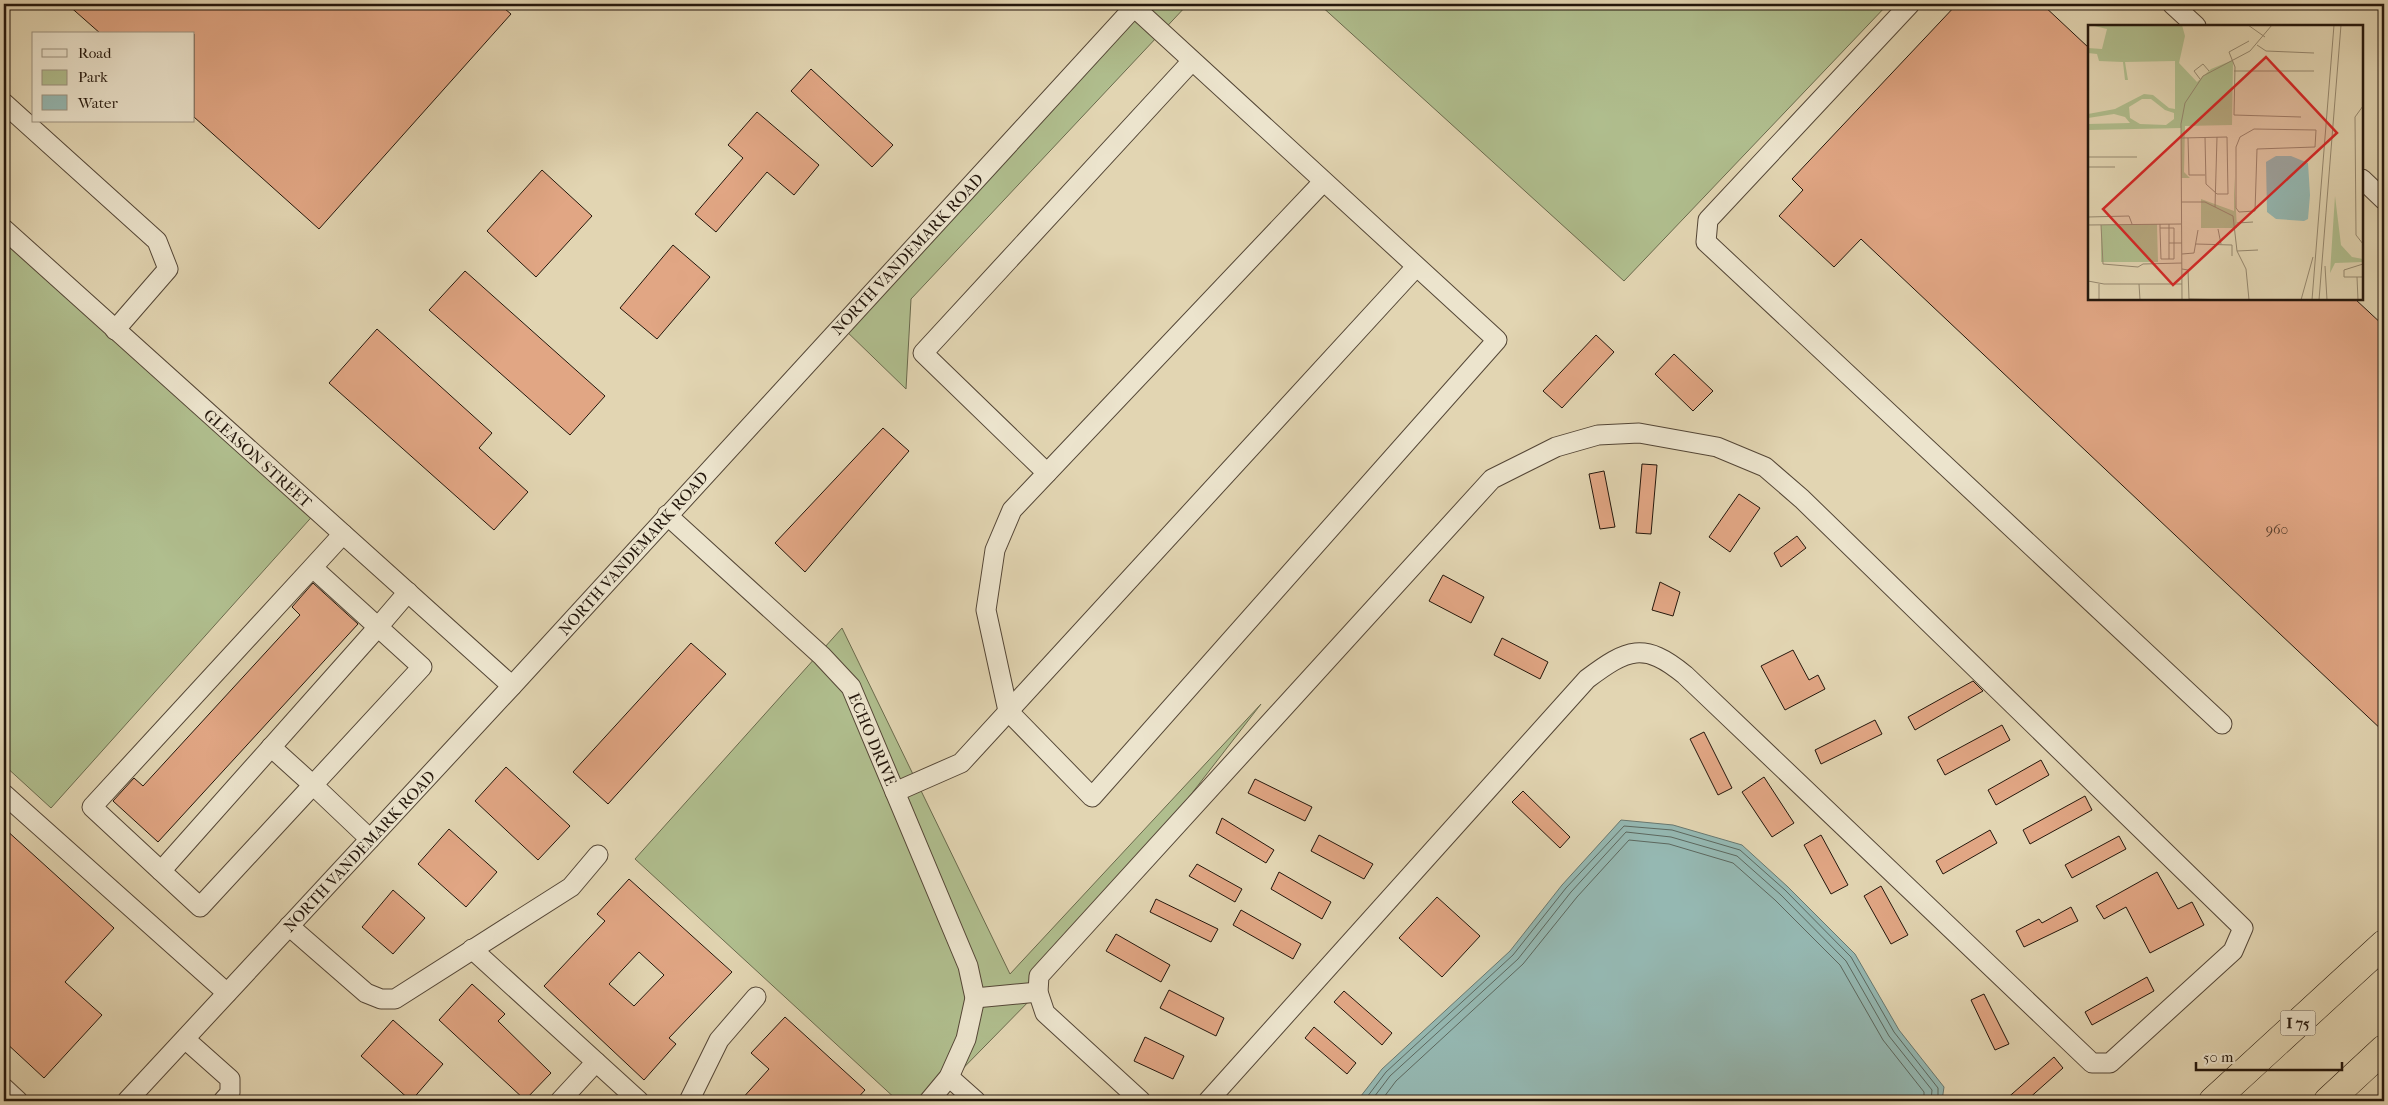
<svg xmlns="http://www.w3.org/2000/svg" width="2388" height="1105" viewBox="0 0 2388 1105" font-family="'IM FELL French Canon',serif">
	<style>
		.green { fill: #b0be8e; stroke: #6a6a4d }
		.water { fill: #95b8b2; stroke: #687870 }
		.lines { fill: none; stroke-linecap: round; stroke-linejoin: round }
		.shore { stroke: #5c685f; stroke-width: 1 }
		.building { fill: #e1a684; stroke: #24170c; fill-rule: evenodd }
		.minor-casing { stroke: #544636; stroke-width: 21 }
		.highway-casing { stroke: #24170c; stroke-width: 29 }
		.minor { stroke: #ece4cd; stroke-width: 19 }
		.highway { stroke: #e2d5b2; stroke-width: 28 }
		.labels { text-anchor: middle; stroke-width: 4; stroke-linejoin: round; paint-order: stroke }
		.number-label { font-size: 14px; fill: #533b2a }
		.shield { fill: #ece4cd; stroke: #605446; stroke-width: 1 }
		.shield-label { font-size: 15px; font-weight: bold; fill: #24170c }
		.street-label { font-size: 16px; fill: #24170c; stroke: #ece4cd }
		.inset-road { fill: none; stroke: #968970; stroke-width: 1 }
		.view { fill: #d62828; fill-opacity: 0.15; stroke: #d62828; stroke-width: 2.5 }
		.inset-edge { fill: none; stroke: #24170c; stroke-width: 2.5 }
	</style>
	<rect width="100%" height="100%" fill="#e2d5b2"/>
	<filter id="stains"><feTurbulence type="fractalNoise" baseFrequency=".004" numOctaves="4"/><feColorMatrix values="0 0 0 0 .2 0 0 0 0 .09 0 0 0 0 .02 0 0 0 .5 -.17"/></filter>
	<radialGradient id="worn" r=".72"><stop offset=".6" stop-color="#630" stop-opacity="0"/><stop offset="1" stop-color="#630" stop-opacity=".3"/></radialGradient>
	<g class="green">
		<polygon points="1137,4 1188,4 911,299 906,389 841,326"/>
		<polygon points="1319,4 1888,4 1624,281"/>
		<polygon points="4,229 317,511 51,808 4,765"/>
		<polygon points="842,628 1010,974 1261,704 1038,992 931,1101 898,1101 635,859"/>
	</g>
	<polygon class="water" points="1621,820 1673,825 1742,845 1788,887 1855,954 1899,1030 1944,1087 1942,1101 1357,1101 1382,1069 1510,951 1562,885"/>
	<g class="lines">
		<g class="shore">
			<polyline points="1364,1101 1386,1072 1513,955 1566,888 1624,826 1672,830 1740,850 1785,890 1851,957 1894,1032 1938,1088 1938,1101"/>
			<polyline points="1371,1101 1390,1076 1518,959 1571,892 1626,832 1671,837 1737,856 1781,895 1846,961 1889,1036 1932,1090 1931,1101"/>
			<polyline points="1381,1101 1396,1081 1523,964 1577,897 1629,840 1669,844 1733,863 1775,900 1840,965 1883,1040 1924,1092 1924,1101"/>
		</g>
	</g>
	<g class="building">
		<polygon points="67,4 499,4 511,14 319,229 194,117 194,34 101,34"/>
		<polygon points="1957,4 2042,4 2089,48 2089,299 2355,299 2384,326 2384,732 1861,239 1834,267 1779,216 1803,190 1792,179"/>
		<polygon points="811,69 893,145 872,167 791,91"/>
		<polygon points="757,112 819,165 794,195 767,172 716,232 695,214 743,158 728,145"/>
		<polygon points="542,170 592,216 536,277 487,231"/>
		<polygon points="673,245 710,277 657,339 620,308"/>
		<polygon points="465,271 605,396 570,435 429,310"/>
		<polygon points="377,329 492,433 479,448 528,492 494,530 329,383"/>
		<polygon points="1596,335 1614,352 1562,408 1543,391"/>
		<polygon points="1674,354 1713,391 1693,411 1655,374"/>
		<polygon points="883,428 909,451 805,572 775,543"/>
		<polygon points="1642,464 1657,465 1651,534 1636,533"/>
		<polygon points="1604,471 1615,527 1600,529 1589,474"/>
		<polygon points="1739,494 1760,508 1730,552 1709,537"/>
		<polygon points="1797,536 1806,548 1781,567 1774,553"/>
		<polygon points="1443,575 1484,597 1471,623 1429,601"/>
		<polygon points="1660,582 1680,592 1673,616 1652,610"/>
		<polygon points="313,583 358,624 158,842 113,801 134,778 143,786 300,615 292,607"/>
		<polygon points="1502,638 1548,662 1540,679 1494,655"/>
		<polygon points="691,643 726,674 608,804 573,772"/>
		<polygon points="1793,650 1809,680 1818,675 1825,689 1785,710 1761,666"/>
		<polygon points="1973,681 1983,691 1915,730 1908,717"/>
		<polygon points="1875,720 1882,734 1821,764 1815,750"/>
		<polygon points="2002,725 2010,740 1945,775 1937,760"/>
		<polygon points="1704,732 1732,788 1718,795 1690,739"/>
		<polygon points="2041,760 2049,775 1996,805 1988,790"/>
		<polygon points="506,767 570,826 538,860 475,801"/>
		<polygon points="1764,777 1794,823 1772,837 1742,792"/>
		<polygon points="1255,779 1312,807 1305,821 1248,793"/>
		<polygon points="1523,791 1570,837 1560,848 1512,802"/>
		<polygon points="2085,796 2092,810 2030,844 2023,830"/>
		<polygon points="1222,818 1274,850 1266,863 1216,833"/>
		<polygon points="4,828 114,928 65,982 102,1015 44,1078 4,1041"/>
		<polygon points="449,829 497,872 466,907 418,864"/>
		<polygon points="1990,830 1997,843 1943,874 1936,861"/>
		<polygon points="1319,835 1373,864 1364,879 1311,851"/>
		<polygon points="1821,835 1848,885 1831,894 1804,845"/>
		<polygon points="2119,836 2126,849 2072,878 2065,865"/>
		<polygon points="1197,864 1242,889 1235,902 1189,876"/>
		<polygon points="1279,872 1331,902 1322,919 1271,889"/>
		<polygon points="2157,872 2178,909 2192,902 2204,925 2150,953 2126,907 2104,919 2096,906"/>
		<path d="M629,879L732,972L669,1038L676,1044L644,1080L544,986L605,921L597,914ZM639,952L664,975L634,1006L609,984Z"/>
		<polygon points="1881,886 1908,935 1891,944 1864,896"/>
		<polygon points="393,890 425,918 393,954 362,927"/>
		<polygon points="1437,897 1480,936 1442,977 1399,938"/>
		<polygon points="1156,899 1218,929 1211,942 1150,912"/>
		<polygon points="2071,907 2078,921 2024,947 2016,931 2039,919 2042,923"/>
		<polygon points="1241,910 1301,944 1293,959 1233,925"/>
		<polygon points="1116,934 1170,965 1161,982 1106,951"/>
		<polygon points="2147,977 2154,991 2092,1025 2085,1012"/>
		<polygon points="472,984 505,1014 498,1021 551,1073 525,1100 439,1020"/>
		<polygon points="1169,990 1224,1018 1216,1036 1160,1008"/>
		<polygon points="1344,991 1392,1033 1382,1045 1334,1002"/>
		<polygon points="1984,994 2009,1044 1995,1050 1971,1000"/>
		<polygon points="785,1017 865,1090 855,1101 740,1101 769,1069 751,1053"/>
		<polygon points="393,1020 443,1064 411,1101 361,1056"/>
		<polygon points="1314,1027 1356,1063 1347,1074 1305,1038"/>
		<polygon points="1145,1037 1184,1056 1173,1079 1134,1061"/>
		<polygon points="2054,1057 2063,1068 2026,1101 2004,1101"/>
	</g>
	<g class="lines">
		<g class="minor-casing">
			<g id="minor">
				<polyline points="1910,4 1708,220 1706,242 2222,724"/>
				<polyline points="2172,4 2196,26"/>
				<polyline points="1134,7 1497,340 1092,797 1008,711 986,610 995,550 1012,510 1323,182"/>
				<polyline points="4,103 157,241 168,269 115,330"/>
				<polyline points="2362,179 2384,200"/>
				<polyline points="4,229 512,686"/>
				<polyline points="1047,473 923,353 1192,61"/>
				<polyline points="667,515 822,656 851,687 968,966 975,998 966,1039 949,1077 929,1101"/>
				<polyline points="313,568 378,627 161,871 92,807 311,569 343,534"/>
				<polyline points="895,792 961,763 1416,267"/>
				<polyline points="4,794 227,993"/>
				<polyline points="370,839 313,785 422,667 378,627 408,592"/>
				<polyline points="161,871 200,907 313,785 271,747"/>
				<polyline points="289,926 366,993 381,999 395,999 571,887 598,855"/>
				<polyline points="472,949 639,1101"/>
				<polyline points="975,998 1038,992"/>
				<polyline points="185,1039 230,1079 230,1093 223,1101"/>
				<polyline points="949,1077 976,1101"/>
				<polyline points="4,1088 18,1101"/>
				<polyline points="127,1101 512,686 1137,4"/>
				<polyline points="560,1101 596,1062"/>
				<polyline points="689,1101 719,1040 756,997"/>
				<path d="M1141,1101L1045,1013L1038,992L1039,976L1492,479L1556,447L1598,435L1639,433L1717,447L1765,467L1802,499L2243,928L2233,951L2110,1063H2092L1685,675C1644,641 1627,649 1587,679L1208,1101"/>
			</g>
		</g>
		<g class="highway-casing">
			<g id="highway">
				<polyline points="2213,1101 2384,944"/>
				<polyline points="2328,1101 2384,1049"/>
			</g>
		</g>
		<use href="#minor" class="minor"/>
		<use href="#highway" class="highway"/>
	</g>
	<g class="labels">
		<g class="number-label">
			<text x="2277" y="534">960</text>
		</g>
		<rect class="shield" x="2280.5" y="1010.5" width="35" height="25" rx="4"/>
		<g class="shield-label">
			<text x="2298" y="1028">I 75</text>
		</g>
		<g class="street-label">
			<text transform="translate(907 254) rotate(-47)" y="6">NORTH VANDEMARK ROAD</text>
			<text transform="translate(258 458) rotate(42)" y="6">GLEASON STREET</text>
			<text transform="translate(633 553) rotate(-48)" y="6">NORTH VANDEMARK ROAD</text>
			<text transform="translate(873 739) rotate(67)" y="6">ECHO DRIVE</text>
			<text transform="translate(359 851) rotate(-47)" y="6">NORTH VANDEMARK ROAD</text>
		</g>
	</g>
	<g transform="translate(2088 25)">
		<rect width="275" height="275" fill="#e2d5b2"/>
		<path d="M2,0H94L97,11L91,38L109,57L123,44L145,35L144,100L97,101L96,147L102,153H93V103L0,105V99L42,98L37,92L26,89L0,93V89L27,84L56,69L65,70L81,83L87,84V36L37,37L40,55H37L35,37L11,36L9,29L0,28V23L14,24L19,4ZM54,74H63L77,85L86,88V94L78,100L52,99L42,93L41,82ZM146,152L149,203H113V174L146,186ZM247,171L253,220L264,232L275,234V237L247,238L242,248ZM69,199L70,237H13V200Z" fill="#b0be8e" fill-rule="evenodd"/>
		<path d="M188,131H203L220,138L222,170L220,194L216,196L188,194L179,187L178,137Z" fill="#95b8b2"/>
		<path class="inset-road" d="M160,0L177,12M161,16L141,27L147,42L146,90L213,92M169,20L178,26L226,28M146,46H226M112,54L106,46L115,39L121,46M275,81L267,92L268,210L275,219M166,104L228,105L227,122L169,124L167,186L151,187L148,183V122L152,112ZM93,113L139,112L140,169H129L118,159L117,112M100,113L101,150H117M0,132H49M0,142H27M93,177H117L145,191M127,182L129,112M145,191L149,226L158,244L161,275M0,192L41,191L44,199M149,198L165,197M72,199V204L73,234H81V203H72M81,199V203H86V218H94M0,200L93,199M13,200L15,239L50,242L55,239L94,238M130,204L133,219M81,218H86V234H81M108,219L144,220V231M149,226L170,225M94,229L106,228L110,205M275,239L256,245V252H275M237,241L239,275M94,244L100,245L101,274L143,275M269,252L270,275M0,256L16,259H94M11,259V275M51,259L52,275M94,275L93,99L97,78L115,51L162,26L184,0M213,275L225,232M224,275L246,0M231,275L253,0"/>
		<path class="view" d="M178,32L249,108L85,260L15,184Z"/>
		<rect width="275" height="275" class="inset-edge"/>
	</g>
	<rect width="2388" height="1105" fill="none" stroke="#e2d5b2" stroke-width="20"/>
	<rect x="5" y="5" width="2378" height="1095" fill="none" stroke="#24170c" stroke-width="2.5"/>
	<rect x="10" y="10" width="2368" height="1085" fill="none" stroke="#24170c"/>
	<rect x="32" y="32" width="162" height="90" fill="#ece4cd" stroke="#9c9280"/>
	<rect x="42" y="49" width="25" height="8" fill="#ece4cd" stroke="#9c9280"/>
	<text x="78" y="58" font-size="15" fill="#24170c">Road</text>
	<rect x="42" y="70" width="25" height="15" fill="#b0be8e" stroke="#9c9280"/>
	<text x="78" y="82" font-size="15" fill="#24170c">Park</text>
	<rect x="42" y="95" width="25" height="15" fill="#95b8b2" stroke="#9c9280"/>
	<text x="78" y="108" font-size="15" fill="#24170c">Water</text>
	<path d="M2196 1062v8h146v-8" fill="none" stroke="#24170c" stroke-width="2.5"/>
	<text x="2203" y="1062" font-size="15" fill="#24170c" stroke="#ece4cd" stroke-width="4" paint-order="stroke">50 m</text>
	<rect width="100%" height="100%" filter="url(#stains)"/>
	<rect width="100%" height="100%" fill="url(#worn)"/>
</svg>
